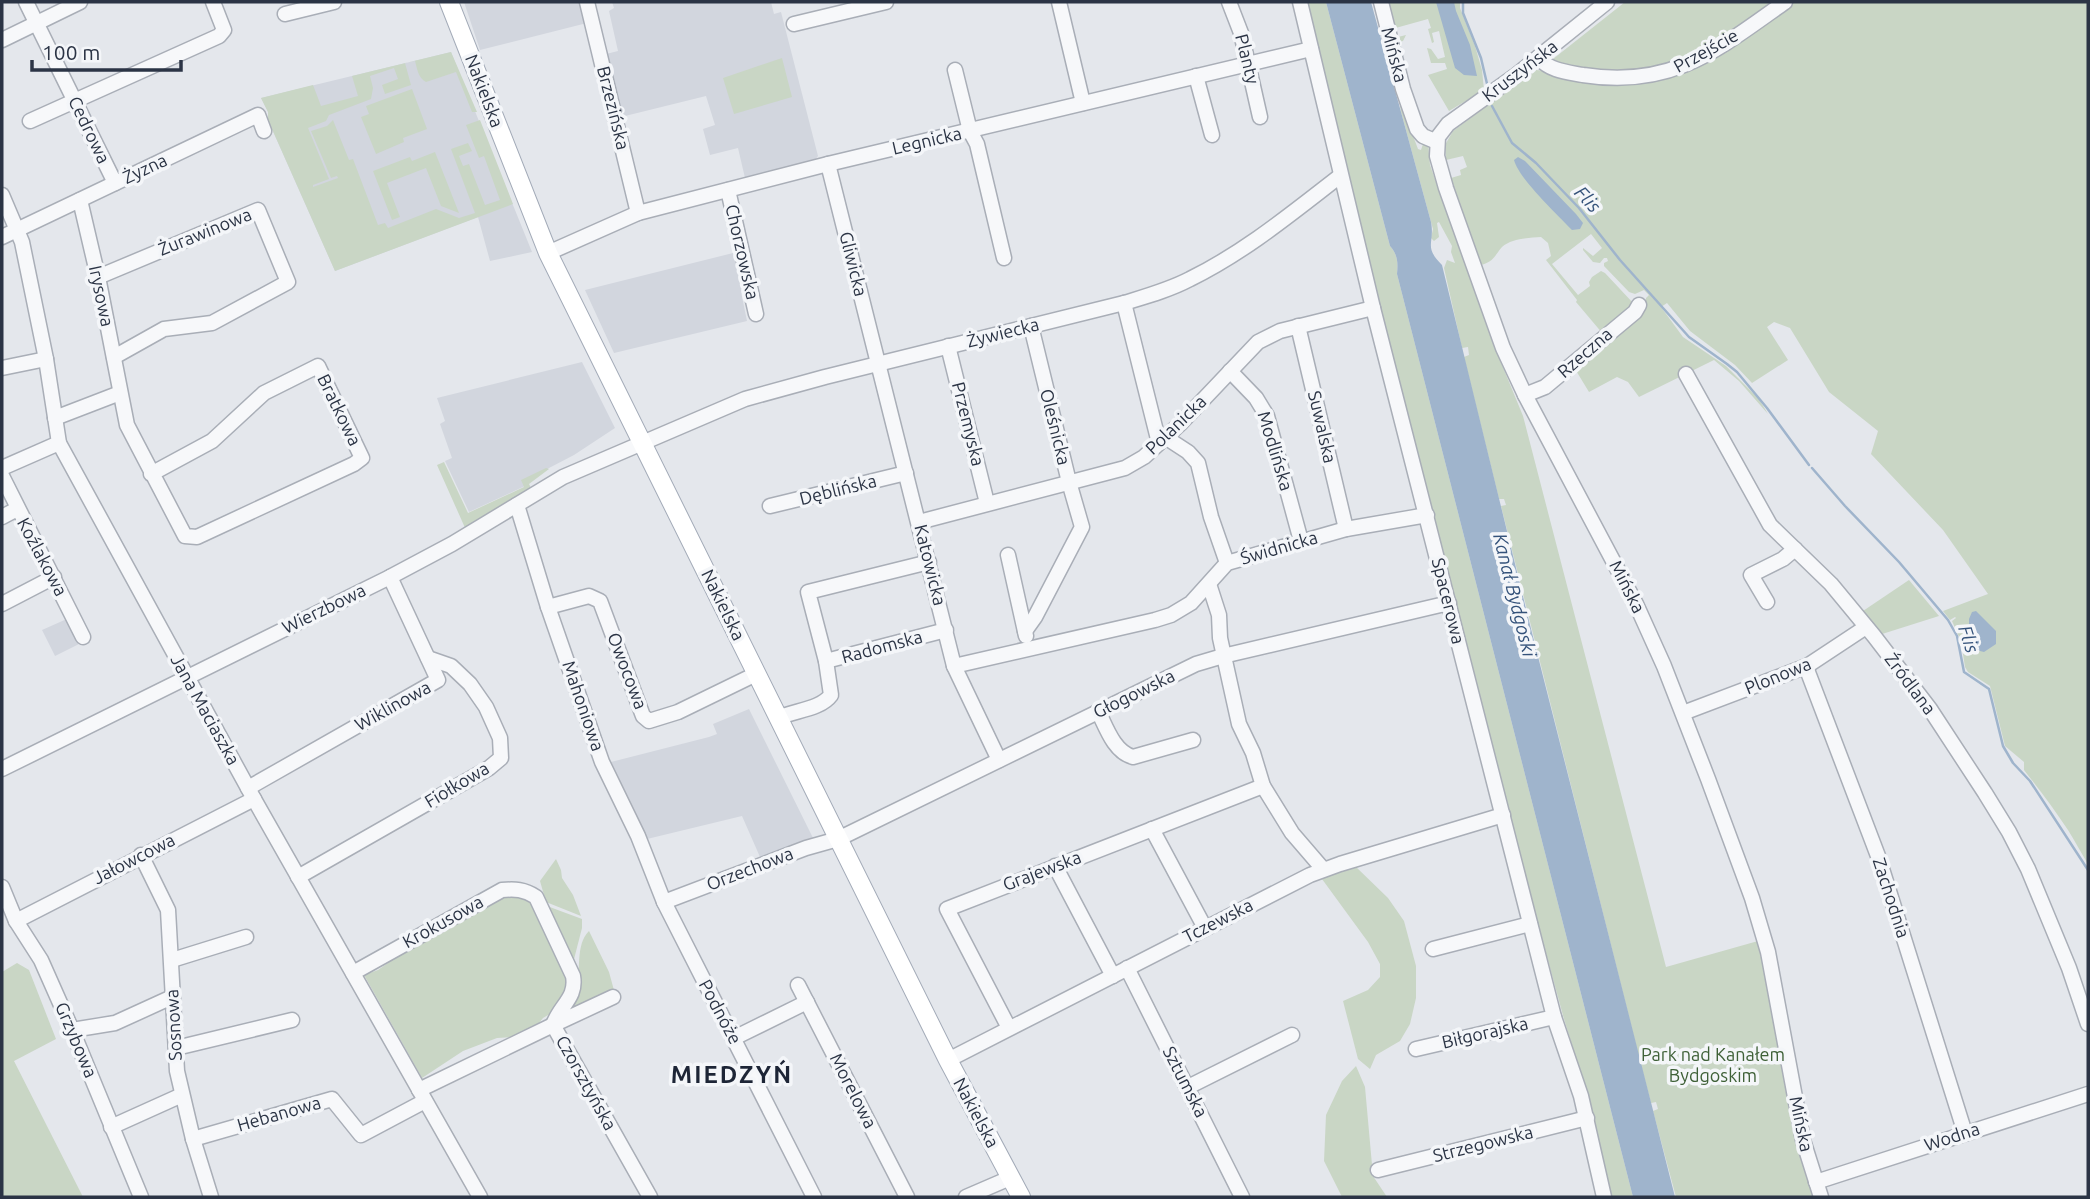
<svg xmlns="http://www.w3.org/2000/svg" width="2090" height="1199" viewBox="0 0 2090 1199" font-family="Ubuntu,sans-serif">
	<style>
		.built { fill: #d2d6de }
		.green { fill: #c9d6c5 }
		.water { fill: #9fb4cc }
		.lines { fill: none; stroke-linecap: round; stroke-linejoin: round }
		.stream { stroke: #9fb4cc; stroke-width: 2.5 }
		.minor-casing { stroke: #a9aeb7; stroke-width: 17 }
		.major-casing { stroke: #a3abb8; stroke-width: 20 }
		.minor { stroke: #f7f8fa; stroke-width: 14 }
		.major { stroke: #fff; stroke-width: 18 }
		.labels { text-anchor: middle; stroke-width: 7; stroke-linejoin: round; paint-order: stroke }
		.street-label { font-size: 18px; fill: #2b3445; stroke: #f4f6f9 }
		.park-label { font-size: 18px; fill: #3f6138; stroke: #f4f6f9 }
		.water-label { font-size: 19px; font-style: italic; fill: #34527a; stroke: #f4f6f9 }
		.district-label { font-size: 24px; font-weight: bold; letter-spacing: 2px; fill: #1d2536; stroke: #f4f6f9 }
	</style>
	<rect width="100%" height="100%" fill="#e4e7ec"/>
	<g class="built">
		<polygon points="464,2 581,2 587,23 480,50"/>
		<polygon points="612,2 771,2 774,14 781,12 818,156 815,160 745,178 738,148 710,155 703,129 715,125 706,96 621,117 606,54 618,51 609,11 614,8"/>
		<polygon points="451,52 532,252 490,261 478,217 335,271 268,120 268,112 261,98"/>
		<polygon points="737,252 745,285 741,292 747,321 614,353 585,290"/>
		<polygon points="582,362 615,428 574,455 549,468 525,486 469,512 445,461 452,458 440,424 445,421 437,398"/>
		<polygon points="69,618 81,643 55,656 42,630"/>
		<polygon points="749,709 814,840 760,857 742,816 647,839 611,762 709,737 717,734 713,724"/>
	</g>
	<g class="green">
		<path d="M1308,2H1326L1390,246C1398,255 1398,263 1397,274L1633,1197H1611L1592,1110L1564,1019L1514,836L1366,254Z"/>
		<polygon points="1383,2 1460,2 1460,8 1475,46 1482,70 1484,90 1449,111 1428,75 1447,69 1445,63 1431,63 1427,48 1431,49 1438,59 1445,57 1439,31 1432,33 1434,42 1432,43 1428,29 1431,28 1428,19 1392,29 1394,38 1406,35 1403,41 1395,43 1391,35"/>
		<path d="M1625,2H2088V864C2081,853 2075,841 2068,830C2054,809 2039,789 2024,770V762L2005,746L1990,686L1968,672L1965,667L1961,641L1952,621L1956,618L1955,617L1950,620L1943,611L1988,594L1943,530L1871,454L1878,431L1829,392L1790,328L1774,322L1767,327L1788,360L1752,383L1735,365L1690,331L1667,303L1661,307L1683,337L1726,366L1759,399L1768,414L1739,381L1714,360L1639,397L1628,382L1617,377L1589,392L1575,369L1643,307L1646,303V298L1649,295L1644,290L1635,294L1629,292L1604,266V263L1608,261L1607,258H1604L1600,263L1593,262L1583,250V248L1593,256L1602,248L1591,234L1552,264L1578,295L1590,286L1589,282L1592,277L1601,271L1605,273L1634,304L1603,334L1576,302L1577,300L1546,260L1551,256L1548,243L1541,237C1529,238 1512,238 1502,247C1494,256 1495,261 1481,265L1451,178L1461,175L1460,170L1467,167L1463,156L1446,160L1445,145L1453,131L1536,70L1546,71L1554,61L1553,59Z"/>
		<path d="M451,52L477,112H472L456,72L426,82C418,78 417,68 415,61L405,63L411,85L385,94L382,85L398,79L394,68L370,76L373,88L371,99L329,115L326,121L308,128L329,179L313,185V187L338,178L337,176L331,178L311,131L327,126L333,120L349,160L353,159L378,225L385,223L388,228L436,209L459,218L475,213L451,149L468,143L472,151L459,156L463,166L469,164L485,205L500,200L484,156L479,158L466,125L480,120L513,204L335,271L268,120V112L261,98L313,85L321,106L358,96L352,76Z"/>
		<polygon points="782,58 792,97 734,114 723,78"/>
		<polygon points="412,89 427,129 403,138 404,142 376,154 361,117 369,114 366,106"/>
		<polygon points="1399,99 1418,149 1421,150 1424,141 1428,142 1430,165 1491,338 1523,416 1666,967 1758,941 1794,1136 1813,1197 1687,1197 1685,1196 1676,1197 1653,1111 1658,1109 1656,1102 1651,1103 1640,1061 1501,506 1506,505 1504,499 1499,499 1464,357 1469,355 1468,347 1462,348 1444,268 1447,260 1455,263 1451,252 1452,246 1439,222 1437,223 1439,237 1434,241 1431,238 1433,229 1431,222 1401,112"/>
		<polygon points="435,152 459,213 441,206 426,168 387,183 400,217 392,220 373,171 410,157 412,161"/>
		<polygon points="444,462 468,513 524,487 521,480 546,468 549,469 529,484 532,490 466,530 437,465"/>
		<polygon points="1909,580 1939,616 1879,635 1860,613"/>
		<polygon points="556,859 561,870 562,878 573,895 581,916 546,902 540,881"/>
		<polygon points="1355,866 1388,898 1404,921 1416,966 1416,998 1410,1024 1400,1041 1376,1055 1370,1069 1358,1059 1343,1001 1368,990 1380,977 1380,964 1368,942 1322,879"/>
		<polygon points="529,894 571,984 555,1011 543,1018 539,1023 513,1037 497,1038 463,1051 422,1078 364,975 378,970 412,946 502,895"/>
		<polygon points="547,906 582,919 582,928 572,967"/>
		<path d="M589,931L609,972L615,994L562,1013C567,1007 575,998 577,990C581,972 575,945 589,931Z"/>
		<polygon points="17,963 29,970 56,1039 14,1061 83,1197 2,1197 2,972"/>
		<polygon points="1356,1066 1365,1087 1373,1176 1387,1197 1342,1197 1324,1161 1326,1115 1342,1081"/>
	</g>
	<g class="water">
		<path d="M1326,2H1371L1431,222C1435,244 1423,246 1442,265L1528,617L1675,1197H1633L1397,274C1398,263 1398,255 1390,246Z"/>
		<polygon points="1436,2 1454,2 1456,11 1470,45 1477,76 1464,75 1455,68"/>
		<path d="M1518,157L1525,161L1576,214L1583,223L1580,229L1572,230C1557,214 1519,179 1514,160Z"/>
		<polygon points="1976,611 1996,631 1996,644 1984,652 1976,650 1972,632 1969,628 1969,619 1972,612"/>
	</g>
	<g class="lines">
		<g class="stream">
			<polyline points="1463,2 1463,13 1481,58 1488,88"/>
			<polyline points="1492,106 1512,143 1536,163 1579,208 1620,260 1689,337 1727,364 1737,372 1767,408 1809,465"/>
			<polyline points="1812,468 1845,506 1899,562 1948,620 1957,636 1964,672 1989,689 2003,746 2013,763 2030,781 2088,870"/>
		</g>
		<g class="minor-casing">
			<g id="minor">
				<polyline points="26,2 115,183"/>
				<polyline points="587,2 638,213"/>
				<polyline points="1059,2 1083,103"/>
				<polyline points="1229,2 1241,33 1260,117"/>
				<polyline points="1300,2 1373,308 1554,1017 1581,1096 1604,1197"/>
				<polyline points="1381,2 1403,89 1417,129 1423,136 1437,142"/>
				<polyline points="1607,2 1515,76 1448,124 1438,137 1437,156 1446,188 1503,348 1525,395 1636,604 1664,666 1708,779 1752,898 1768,952 1803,1140 1821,1197"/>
				<polyline points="285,14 334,2"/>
				<polyline points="794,24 886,2"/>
				<polyline points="2,40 80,2"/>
				<path d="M1539,58C1550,71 1567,72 1583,75C1672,89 1717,50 1785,2"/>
				<polyline points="955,70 970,131 977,144 1004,258"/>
				<polyline points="1196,76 1212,135"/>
				<polyline points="30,121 219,36 224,30 213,2"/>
				<polyline points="828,164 954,666 999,760"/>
				<polyline points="728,190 756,314"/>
				<polyline points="2,195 22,242 46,359 59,443 254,799 480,1197"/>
				<polyline points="80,200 98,277 127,425 185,536 197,537 354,464 362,458 318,366 264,393 212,441 151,474"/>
				<polyline points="2,237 258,115 264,131"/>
				<polyline points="548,253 638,213 828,164 1311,49"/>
				<polyline points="98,277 258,210 288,282 212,323 164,329 114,357"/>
				<polyline points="1124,303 1159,443"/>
				<polyline points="1298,326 1346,529"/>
				<polyline points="948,346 987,503"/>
				<polyline points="2,368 46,359"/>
				<polyline points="1230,371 1256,398 1267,416 1301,541"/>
				<polyline points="1686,374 1770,525 1831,584 1874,636 1930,709 1985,793 2009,832 2028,869 2069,968 2088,1024"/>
				<polyline points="1525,395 1545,387 1635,312 1639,305"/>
				<polyline points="55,418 120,393"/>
				<polyline points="1165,437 1188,452 1198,463 1211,517 1227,563"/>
				<polyline points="2,468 59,443"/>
				<polyline points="2,476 83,637"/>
				<polyline points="517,505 548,607 602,762 638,836 664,902 814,1197"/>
				<polyline points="770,506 906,473"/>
				<polyline points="2,517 17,509"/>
				<polyline points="919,522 1125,468 1144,457 1181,423 1258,342 1280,331 1373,308"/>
				<polyline points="1008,555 1026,636"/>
				<polyline points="1209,584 1219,615 1220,638 1239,724 1253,753 1263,786 1292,833 1323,869"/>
				<polyline points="1767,602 1751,575 1783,559 1795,549"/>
				<polyline points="2,604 54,577"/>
				<polyline points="548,607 589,596 600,601 643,716 649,721 678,712 756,674"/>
				<polyline points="1025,631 1035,617 1082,527 1069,482 1031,326"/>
				<polyline points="826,661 946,630"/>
				<polyline points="954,666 1155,620 1171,615 1191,603 1227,563 1346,529 1427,515"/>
				<polyline points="1806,667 1878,856 1965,1133"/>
				<path d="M1098,711C1106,727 1114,752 1133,757L1193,740"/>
				<polyline points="1683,713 1807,666 1866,627"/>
				<path d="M778,718C794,710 820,710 831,695L826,661L808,592L929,562"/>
				<path d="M2,769L390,577L452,544L563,477L745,399L825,377L1124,303C1147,296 1169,290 1190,279C1245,252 1292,213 1340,176"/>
				<polyline points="248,788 438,680 390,577"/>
				<polyline points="1152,829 1205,928"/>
				<polyline points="141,855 168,910 177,1071 193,1139 211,1197"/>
				<polyline points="1055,866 1113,976"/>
				<polyline points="298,877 489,768 501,758 500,738 486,707 470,684 451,666 428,658"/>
				<polyline points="2,887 16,921 41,960 72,1030 141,1197"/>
				<polyline points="664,902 806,848 838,839 1196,664 1223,656 1449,603"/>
				<polyline points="16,921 254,799"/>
				<polyline points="1433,949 1530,924"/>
				<polyline points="172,960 246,937"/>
				<polyline points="1127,968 1242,1197"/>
				<path d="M353,973L502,890C515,889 524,889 536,897L573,976C577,998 560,1005 553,1025L613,997"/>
				<polyline points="798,985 907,1197"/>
				<polyline points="1009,1028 947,909 1263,786"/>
				<polyline points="72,1030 115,1023 172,997"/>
				<polyline points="734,1038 807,1002"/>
				<polyline points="176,1048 292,1020"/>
				<polyline points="1416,1049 1554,1017"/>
				<polyline points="948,1060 1310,875 1340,864 1503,815"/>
				<polyline points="1188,1087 1292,1035"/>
				<polyline points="419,1090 553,1025 650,1197"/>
				<polyline points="111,1127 182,1095"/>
				<polyline points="193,1139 332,1099 361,1135 425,1101"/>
				<polyline points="1378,1170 1587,1118"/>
				<polyline points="1816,1182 2088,1094"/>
				<polyline points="966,1197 1010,1178"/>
			</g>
		</g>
		<g class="major-casing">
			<polyline id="major" points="449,2 548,253 948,1060 1021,1197"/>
		</g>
		<use href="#minor" class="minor"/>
		<use href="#major" class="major"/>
	</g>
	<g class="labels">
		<g class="street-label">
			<text transform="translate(1706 51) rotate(-29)" y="6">Przejście</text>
			<text transform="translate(1394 55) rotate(75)" y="6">Mińska</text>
			<text transform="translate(1247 59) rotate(76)" y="6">Planty</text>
			<text transform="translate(1520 71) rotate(-37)" y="6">Kruszyńska</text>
			<text transform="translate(484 91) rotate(69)" y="6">Nakielska</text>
			<text transform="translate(613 108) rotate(76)" y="6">Brzezińska</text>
			<text transform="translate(89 130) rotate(64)" y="6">Cedrowa</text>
			<text transform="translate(927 141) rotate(-13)" y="6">Legnicka</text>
			<text transform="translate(145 169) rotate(-25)" y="6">Żyzna</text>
			<text transform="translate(205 232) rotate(-22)" y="6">Żurawinowa</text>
			<text transform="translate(742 252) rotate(77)" y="6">Chorzowska</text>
			<text transform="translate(853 264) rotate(76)" y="6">Gliwicka</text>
			<text transform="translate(101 296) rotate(78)" y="6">Irysowa</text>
			<text transform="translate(1003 333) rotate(-14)" y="6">Żywiecka</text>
			<text transform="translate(1585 353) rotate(-41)" y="6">Rzeczna</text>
			<text transform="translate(339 410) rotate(64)" y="6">Bratkowa</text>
			<text transform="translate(968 424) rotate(76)" y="6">Przemyska</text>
			<text transform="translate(1176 425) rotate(-44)" y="6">Polanicka</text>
			<text transform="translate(1055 427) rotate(76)" y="6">Oleśnicka</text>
			<text transform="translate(1322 427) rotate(77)" y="6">Suwalska</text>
			<text transform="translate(1275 451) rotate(73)" y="6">Modlińska</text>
			<text transform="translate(838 490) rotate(-14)" y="6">Dęblińska</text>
			<text transform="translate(1279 548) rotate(-16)" y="6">Świdnicka</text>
			<text transform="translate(42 557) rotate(62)" y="6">Koźlakowa</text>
			<text transform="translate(930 565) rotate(76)" y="6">Katowicka</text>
			<text transform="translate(1627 587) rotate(63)" y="6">Mińska</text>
			<text transform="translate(1448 601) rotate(76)" y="6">Spacerowa</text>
			<text transform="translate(723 605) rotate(64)" y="6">Nakielska</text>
			<text transform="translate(324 609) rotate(-26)" y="6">Wierzbowa</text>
			<text transform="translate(882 647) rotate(-15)" y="6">Radomska</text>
			<text transform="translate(627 671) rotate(69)" y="6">Owocowa</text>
			<text transform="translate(1778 676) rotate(-22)" y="6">Plonowa</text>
			<text transform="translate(1910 684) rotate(53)" y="6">Źródlana</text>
			<text transform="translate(1134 694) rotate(-26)" y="6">Głogowska</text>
			<text transform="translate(393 706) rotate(-29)" y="6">Wiklinowa</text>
			<text transform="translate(583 706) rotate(71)" y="6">Mahoniowa</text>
			<text transform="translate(205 710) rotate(61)" y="6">Jana Maciaszka</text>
			<text transform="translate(457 785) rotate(-31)" y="6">Fiołkowa</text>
			<text transform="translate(134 859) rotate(-27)" y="6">Jałowcowa</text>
			<text transform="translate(750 869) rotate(-21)" y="6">Orzechowa</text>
			<text transform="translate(1042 871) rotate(-21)" y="6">Grajewska</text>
			<text transform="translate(1891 898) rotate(72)" y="6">Zachodnia</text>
			<text transform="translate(1218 921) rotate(-27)" y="6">Tczewska</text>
			<text transform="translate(443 922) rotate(-29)" y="6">Krokusowa</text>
			<text transform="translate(720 1012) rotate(62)" y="6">Podnóże</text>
			<text transform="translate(174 1025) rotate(-93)" y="6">Sosnowa</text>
			<text transform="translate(1485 1033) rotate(-13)" y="6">Biłgorajska</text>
			<text transform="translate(76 1040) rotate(67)" y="6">Grzybowa</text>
			<text transform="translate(1185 1082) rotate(63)" y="6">Sztumska</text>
			<text transform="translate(586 1083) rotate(61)" y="6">Czorsztyńska</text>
			<text transform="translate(853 1091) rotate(63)" y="6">Morelowa</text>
			<text transform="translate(976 1113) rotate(62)" y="6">Nakielska</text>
			<text transform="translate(279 1114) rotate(-16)" y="6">Hebanowa</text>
			<text transform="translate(1801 1124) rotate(78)" y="6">Mińska</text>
			<text transform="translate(1952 1137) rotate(-18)" y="6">Wodna</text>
			<text transform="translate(1483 1144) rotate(-14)" y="6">Strzegowska</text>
		</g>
		<g class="park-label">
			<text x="1713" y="1061">Park nad Kanałem<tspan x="1713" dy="21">Bydgoskim</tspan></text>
		</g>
		<g class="water-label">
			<text transform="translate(1588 199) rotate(47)" y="7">Flis</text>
			<text transform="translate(1515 595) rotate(76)" y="7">Kanał Bydgoski</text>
			<text transform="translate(1969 639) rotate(72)" y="7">Flis</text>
		</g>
		<g class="district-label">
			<text x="732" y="1083">MIEDZYŃ</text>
		</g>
	</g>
	<rect width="2090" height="1199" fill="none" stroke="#2b3445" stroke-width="7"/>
	<path d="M32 60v10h149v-10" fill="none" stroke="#2b3445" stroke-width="3.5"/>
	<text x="42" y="60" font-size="21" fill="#2b3445" stroke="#f4f6f9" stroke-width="5" paint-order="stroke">100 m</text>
</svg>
